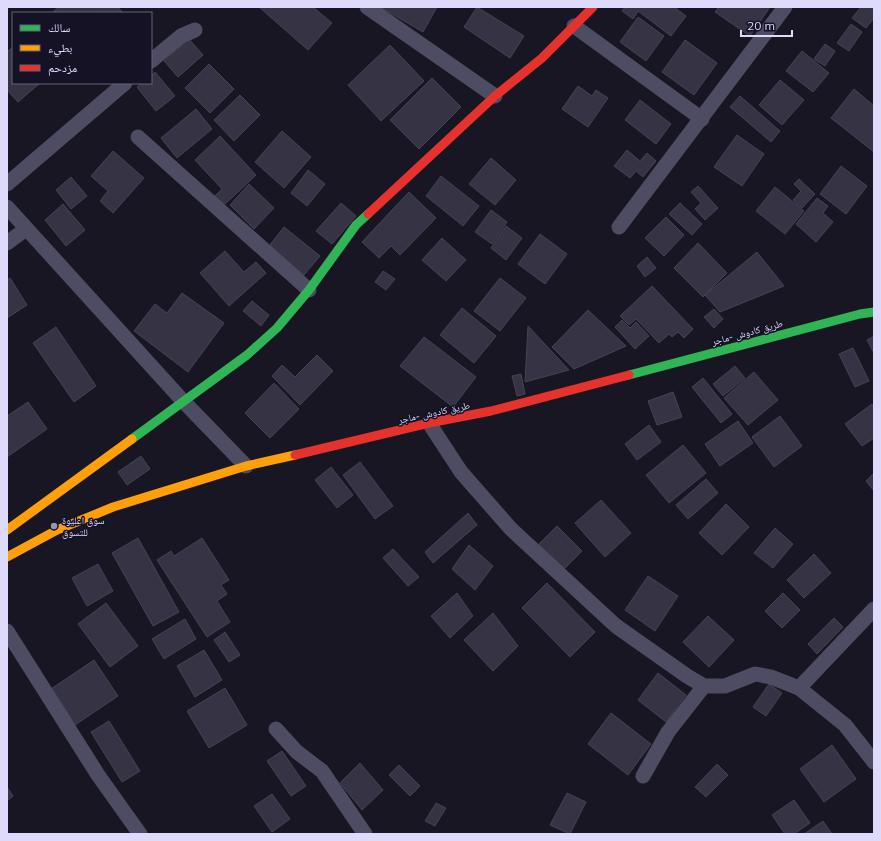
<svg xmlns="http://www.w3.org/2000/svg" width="881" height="841" viewBox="0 0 881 841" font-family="Mulish,'Noto Naskh Arabic',sans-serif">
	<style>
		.building { fill: #363444; stroke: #454255 }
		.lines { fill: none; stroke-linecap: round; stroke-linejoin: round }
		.street { stroke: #4d4c62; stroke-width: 15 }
		.fast { stroke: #30b455; stroke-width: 9 }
		.slow { stroke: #ff9f0a; stroke-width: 9 }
		.jam { stroke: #e5322d; stroke-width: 9 }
		.poi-dot { fill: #9895b0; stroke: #151226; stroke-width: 1.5 }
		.labels { text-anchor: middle; stroke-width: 3; stroke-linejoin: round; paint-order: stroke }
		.street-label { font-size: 10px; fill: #dddafc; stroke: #151226 }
		.poi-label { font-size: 10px; fill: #dddafc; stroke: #151226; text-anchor: start }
	</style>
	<rect width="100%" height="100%" fill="#181622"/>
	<g class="building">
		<polygon points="59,7 118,7 122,12 52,13"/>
		<polygon points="259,7 313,7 332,23 308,50"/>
		<polygon points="380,7 437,7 423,32"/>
		<polygon points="477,7 524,36 510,58 464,27"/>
		<polygon points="625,7 674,7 686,16 671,36 638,11 633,19 622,11"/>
		<polygon points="719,7 770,7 750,36 715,12"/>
		<polygon points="861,7 874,7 874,18 866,28 852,18"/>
		<polygon points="638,17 664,36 646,61 620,42"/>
		<polygon points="851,24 862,32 849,51 837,43"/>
		<polygon points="189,39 203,55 178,77 164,61"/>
		<polygon points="685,40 717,63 694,95 662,72"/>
		<polygon points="825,44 835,51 825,66 814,59"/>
		<polygon points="390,45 424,81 381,121 348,85"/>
		<polygon points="13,47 13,83 40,83 18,102 7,90 7,52"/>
		<polygon points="802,51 829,73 813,92 786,71"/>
		<polygon points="209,64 234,89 210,113 185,88"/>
		<polygon points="155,72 175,96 156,111 137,87 142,83 151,83 151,76"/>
		<polygon points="432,78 461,107 419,149 390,120"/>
		<polygon points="780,80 804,100 782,125 759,105"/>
		<polygon points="578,86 592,96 596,90 608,98 588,127 562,109"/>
		<polygon points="854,89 874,106 874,152 831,118"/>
		<polygon points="240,95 260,115 234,141 214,120"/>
		<polygon points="740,96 780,131 771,142 730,107"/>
		<polygon points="640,100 671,124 656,144 625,120"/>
		<polygon points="196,109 212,129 177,158 161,138"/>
		<polygon points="282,131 311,157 284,188 255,162"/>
		<polygon points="737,135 764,154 742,186 714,167"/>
		<polygon points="220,136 256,175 222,207 213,198 222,189 195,160"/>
		<polygon points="627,150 640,161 647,153 656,161 643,177 636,171 630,178 614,166"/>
		<polygon points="113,151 144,178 113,213 100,201 108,191 91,176"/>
		<polygon points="491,158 516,180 495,205 469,184"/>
		<polygon points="841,166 867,186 846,214 820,194"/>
		<polygon points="308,170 325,184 307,206 291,193"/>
		<polygon points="441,176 479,206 463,226 426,196"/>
		<polygon points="71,177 87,196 71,209 56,190"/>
		<polygon points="799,179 815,194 802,208 793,200 801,191 794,184"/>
		<polygon points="249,184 274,208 254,229 230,205"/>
		<polygon points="698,186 718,208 705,220 695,209 701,203 691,192"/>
		<polygon points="775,187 804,211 785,234 756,211"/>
		<polygon points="409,192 436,218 400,255 391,246 379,258 362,242"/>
		<polygon points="817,198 828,206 823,213 833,222 816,242 796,224"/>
		<polygon points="341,203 356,216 332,244 316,231"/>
		<polygon points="680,203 702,224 692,235 669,214"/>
		<polygon points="63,204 85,230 66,246 45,220"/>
		<polygon points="491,210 507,222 492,244 475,232"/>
		<polygon points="666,217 684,235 664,256 645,238"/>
		<polygon points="506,226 522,238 506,260 491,248"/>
		<polygon points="284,227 320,256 304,275 269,246"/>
		<polygon points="540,234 567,254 545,284 518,264"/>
		<polygon points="442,238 466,260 446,281 422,260"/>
		<polygon points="698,243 727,273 703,297 674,268"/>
		<polygon points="225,251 244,272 256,262 266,273 229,306 200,273"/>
		<polygon points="757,252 784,286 720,312 705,295"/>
		<polygon points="647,257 656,268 645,277 637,266"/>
		<polygon points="383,271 395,279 386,290 375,282"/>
		<polygon points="10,278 27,305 7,318 7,280"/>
		<polygon points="500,278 526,298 500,331 474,311"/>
		<polygon points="652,286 693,329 684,338 678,332 672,337 669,334 659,343 636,319 629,325 620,316"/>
		<polygon points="182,293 224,323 188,372 134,331 155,304 167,313"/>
		<polygon points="252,301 269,315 261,326 243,311"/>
		<polygon points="462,308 496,336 474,363 440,335"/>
		<polygon points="714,309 723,319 714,328 704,317"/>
		<polygon points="588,310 626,346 574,369 552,347"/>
		<polygon points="622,320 630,328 636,322 649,336 635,349 615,327"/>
		<polygon points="528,326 569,370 525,382"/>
		<polygon points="56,327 96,386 74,402 33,343"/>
		<polygon points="874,336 874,353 867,340"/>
		<polygon points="424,337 476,377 453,407 400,366"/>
		<polygon points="853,348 869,381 855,387 839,354"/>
		<polygon points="317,355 333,371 300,405 272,376 282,365 295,377"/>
		<polygon points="735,366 745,378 723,396 713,384"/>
		<polygon points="754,372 778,400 748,425 724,398"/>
		<polygon points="521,374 525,394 517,396 512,376"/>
		<polygon points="703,378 732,414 721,423 692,387"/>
		<polygon points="274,383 299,409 270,438 245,413"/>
		<polygon points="673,392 682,417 657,425 648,401"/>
		<polygon points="28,402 47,429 7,457 7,416"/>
		<polygon points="872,404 874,407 874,438 862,446 845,424"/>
		<polygon points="780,416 802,446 774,467 752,437"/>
		<polygon points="738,421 753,443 720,466 705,444"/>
		<polygon points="649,425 661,442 637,460 625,444"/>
		<polygon points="683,445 706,473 669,503 646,475"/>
		<polygon points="141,456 150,469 127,485 118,472"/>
		<polygon points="360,462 393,506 375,519 343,475"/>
		<polygon points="331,467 353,495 337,508 315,480"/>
		<polygon points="874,473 874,491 866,481"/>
		<polygon points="706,479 718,493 688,519 676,505"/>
		<polygon points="601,500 631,533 605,557 575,523"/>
		<polygon points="726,504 749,527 722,555 699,533"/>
		<polygon points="468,513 477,525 433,563 425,552"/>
		<polygon points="557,526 582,551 562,571 537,546"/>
		<polygon points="775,528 793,544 773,568 754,553"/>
		<polygon points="138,538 179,612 153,626 112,553"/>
		<polygon points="202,538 229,580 221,585 227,594 217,601 230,622 207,637 157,560 171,551 174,556"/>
		<polygon points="469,545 493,566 475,590 452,569"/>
		<polygon points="393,549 419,577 408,586 383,558"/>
		<polygon points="814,554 831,573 804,598 787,580"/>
		<polygon points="98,564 113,591 87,606 72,578"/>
		<polygon points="648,576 678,596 655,631 625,610"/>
		<polygon points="547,583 595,632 570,657 522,608"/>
		<polygon points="457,593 473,616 450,638 431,616"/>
		<polygon points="783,593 800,610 782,628 765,611"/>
		<polygon points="106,603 138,646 110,667 78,624"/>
		<polygon points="493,613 518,646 493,671 464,640"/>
		<polygon points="708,616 734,640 709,667 683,642"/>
		<polygon points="834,618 843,627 817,654 808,644"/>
		<polygon points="185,619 196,639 164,659 152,639"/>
		<polygon points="225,632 240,655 229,662 214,640"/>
		<polygon points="204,650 222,680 195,697 177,666"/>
		<polygon points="94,660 118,696 75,725 51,689"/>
		<polygon points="658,673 686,695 666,722 638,700"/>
		<polygon points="769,684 782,693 766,716 753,707"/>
		<polygon points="225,688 247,725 209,748 187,711"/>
		<polygon points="611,713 651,744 628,775 588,744"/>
		<polygon points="109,721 140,771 122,782 91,732"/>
		<polygon points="832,745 856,779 824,802 800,769"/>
		<polygon points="282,751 306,786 291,796 267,761"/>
		<polygon points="360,763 383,790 362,810 340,783"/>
		<polygon points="717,764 728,775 706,797 695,787"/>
		<polygon points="399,765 420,786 410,796 389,775"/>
		<polygon points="7,787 13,796 7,801"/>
		<polygon points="567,793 586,802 570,834 550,825"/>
		<polygon points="272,794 290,819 272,832 254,806"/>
		<polygon points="794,800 810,823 794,834 785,834 772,815"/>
		<polygon points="436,803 446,808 435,826 425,821"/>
		<polygon points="823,821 832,834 804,834"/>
	</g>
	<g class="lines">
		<g class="street">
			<polyline points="367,7 495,96"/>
			<polyline points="574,26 702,119"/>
			<polyline points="151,61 181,36 195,30"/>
			<polyline points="138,137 309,290"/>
			<polyline points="7,184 125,83"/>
			<polyline points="7,207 183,401 246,466"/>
			<polyline points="619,227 785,7"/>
			<polyline points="7,243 26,229"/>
			<polyline points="429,423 461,472 511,529 616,626 687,676 704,686 725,686 755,674 771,677 799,688 845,725 874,762"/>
			<polyline points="7,631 98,775 140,834"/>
			<polyline points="799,688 874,609"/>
			<polyline points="276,729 297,752 322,771 365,834"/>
			<polyline points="643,776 668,732 704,686"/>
		</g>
		<g class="fast">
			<polyline points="629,375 860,314 874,312"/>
			<polyline points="132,439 247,355 277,328 309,290 356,225 368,214"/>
		</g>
		<g class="slow">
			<polyline points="7,530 132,439"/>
			<polyline points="7,557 57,530 113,507 246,466 295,455"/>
		</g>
		<g class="jam">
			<polyline points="368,214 495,96 542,58 593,7"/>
			<polyline points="295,455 429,423 491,411 629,375"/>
		</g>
	</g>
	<circle class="poi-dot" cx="54" cy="526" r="4"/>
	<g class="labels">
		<g class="street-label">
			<text transform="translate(747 332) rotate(-15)" y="4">طريق كادوش -ماجر</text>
			<text transform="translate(434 412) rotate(-12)" y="4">طريق كادوش -ماجر</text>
		</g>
		<g class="poi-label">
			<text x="62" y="524">سوق اعليوة<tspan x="62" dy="12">للتسوق</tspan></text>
		</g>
	</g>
	<rect width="881" height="841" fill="none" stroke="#dddafc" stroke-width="16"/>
	<rect x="12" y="12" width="140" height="72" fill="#151226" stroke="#65627c"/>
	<rect x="20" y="25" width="20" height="6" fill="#30b455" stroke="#65627c"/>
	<text x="48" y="32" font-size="12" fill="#dddafc">سالك</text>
	<rect x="20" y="45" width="20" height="6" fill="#ff9f0a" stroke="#65627c"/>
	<text x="48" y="52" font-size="12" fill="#dddafc">بطيء</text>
	<rect x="20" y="65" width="20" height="6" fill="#e5322d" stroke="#65627c"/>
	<text x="48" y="72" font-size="12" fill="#dddafc">مزدحم</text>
	<path d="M741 30v6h51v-6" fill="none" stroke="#dddafc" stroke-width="2"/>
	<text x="747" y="30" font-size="12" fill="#dddafc" stroke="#151226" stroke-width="3" paint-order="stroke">20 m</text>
</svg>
